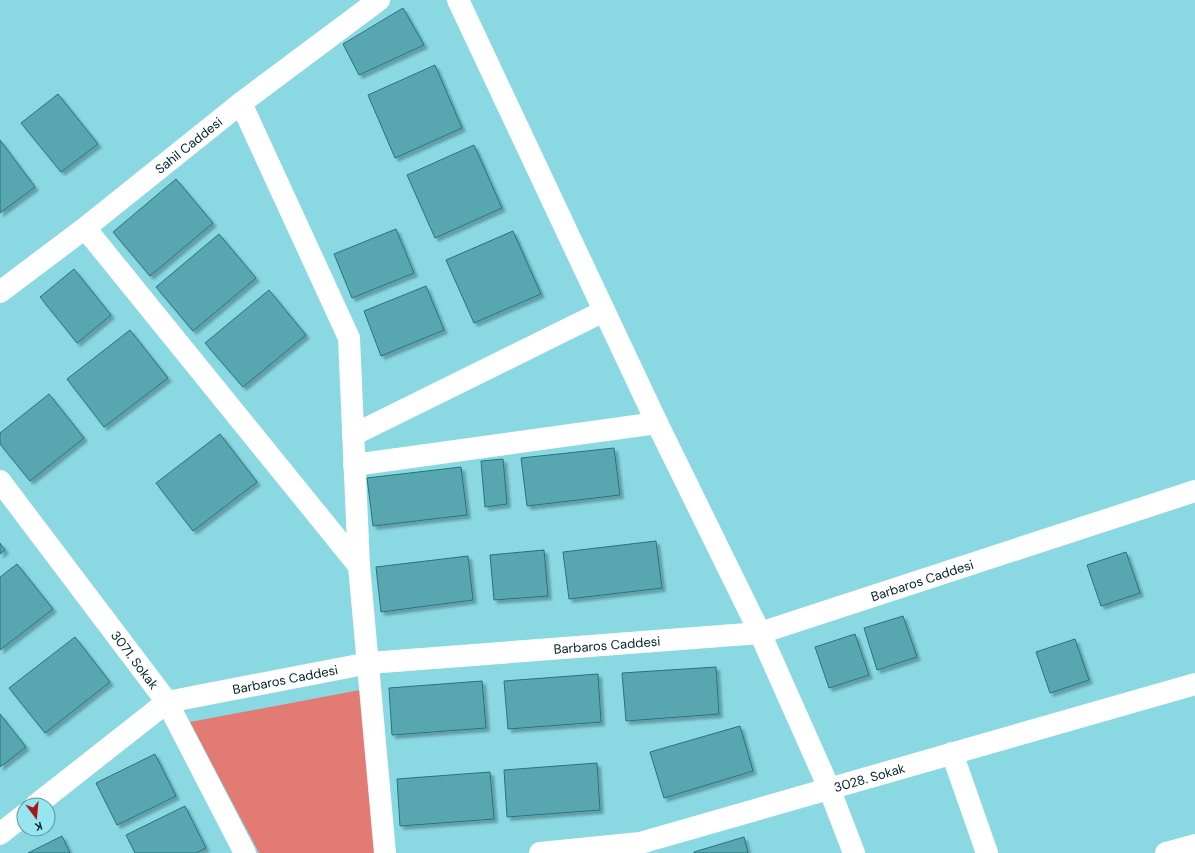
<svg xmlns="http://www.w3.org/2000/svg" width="1195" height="853" viewBox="0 0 1195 853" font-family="'DM Sans',sans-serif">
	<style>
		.green { fill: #e17b73 }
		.building { fill: #59a7b0; stroke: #22757f; filter: url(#shadow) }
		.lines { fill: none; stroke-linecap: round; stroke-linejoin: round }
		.minor { stroke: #fff; stroke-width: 22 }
		.labels { text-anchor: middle; stroke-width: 4; stroke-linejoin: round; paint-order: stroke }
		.street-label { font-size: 13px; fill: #002024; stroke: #97e5ef }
	</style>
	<defs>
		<filter id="shadow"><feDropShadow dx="3.5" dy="3.5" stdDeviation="1" flood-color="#0004"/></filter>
	</defs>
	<rect width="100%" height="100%" fill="#8ad8e2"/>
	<polygon class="green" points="360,690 378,853 259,853 190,722"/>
	<g class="building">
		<polygon points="403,8 424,45 359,75 343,44"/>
		<polygon points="435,65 462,128 395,158 368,95"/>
		<polygon points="58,94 98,144 61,172 21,123"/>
		<polygon points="0,140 35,187 0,213"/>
		<polygon points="474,145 502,208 435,238 407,175"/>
		<polygon points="176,179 213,223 150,276 113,232"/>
		<polygon points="396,229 414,273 352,298 334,254"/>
		<polygon points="513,231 541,294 474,323 446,260"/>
		<polygon points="219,234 256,278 193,331 156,287"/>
		<polygon points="74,269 111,315 77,343 40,297"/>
		<polygon points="426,286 444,330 381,356 364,311"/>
		<polygon points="269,290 306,335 243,387 205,343"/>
		<polygon points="130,330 168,378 104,427 67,379"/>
		<polygon points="49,394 84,438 30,481 0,444 0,433"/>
		<polygon points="220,434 257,482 193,531 156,483"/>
		<polygon points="614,448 620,495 527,506 521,458"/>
		<polygon points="503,459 507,504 485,507 481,461"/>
		<polygon points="461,467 467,515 373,526 367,478"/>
		<polygon points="656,541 662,588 569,599 563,552"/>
		<polygon points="0,543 5,550 0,554"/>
		<polygon points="544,550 548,596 494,600 490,555"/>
		<polygon points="1126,552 1140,593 1101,606 1087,565"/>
		<polygon points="468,556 473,600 381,612 376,567"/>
		<polygon points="17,564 53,609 0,650 0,577"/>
		<polygon points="903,616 917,657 877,670 864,628"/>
		<polygon points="855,634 869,675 829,688 815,647"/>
		<polygon points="75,637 110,682 45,733 9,688"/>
		<polygon points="1075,639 1089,680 1050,693 1036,652"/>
		<polygon points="716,667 719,714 626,721 622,673"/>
		<polygon points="598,674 601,722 508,729 504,681"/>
		<polygon points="482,681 486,728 392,735 389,688"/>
		<polygon points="0,714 26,747 0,767"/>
		<polygon points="740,726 753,771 664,798 650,752"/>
		<polygon points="155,754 176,796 117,825 96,783"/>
		<polygon points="597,763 600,810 507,817 504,770"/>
		<polygon points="490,772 494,819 400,826 397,779"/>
		<polygon points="185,806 206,848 196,853 135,853 126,835"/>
		<polygon points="62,836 70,853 28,853"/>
		<polygon points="744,837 748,853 694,853 694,852"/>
	</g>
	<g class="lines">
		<g class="minor">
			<polyline points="458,0 657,423 760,633 829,788 854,853"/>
			<polyline points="241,103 349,338 359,566 385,853"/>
			<polyline points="85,228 359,566"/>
			<path id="s1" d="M0,292L85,228L241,103L379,0"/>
			<polyline points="353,435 604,311"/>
			<polyline points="354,465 657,423"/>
			<path id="s2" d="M0,481L167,702L245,853"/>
			<polyline points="952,753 987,853"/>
			<path id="s3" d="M36,805L167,702L369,663L760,633L1195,491"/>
			<polyline points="0,834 24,815"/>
			<path id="s4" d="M540,853L640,843L1195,684"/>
			<polyline points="1166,853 1195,845"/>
		</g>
	</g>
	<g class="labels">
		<g class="street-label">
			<text dy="5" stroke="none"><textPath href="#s1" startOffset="239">Sahil Caddesi</textPath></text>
			<text dy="5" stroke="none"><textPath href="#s3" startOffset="935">Barbaros Caddesi</textPath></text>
			<text dy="5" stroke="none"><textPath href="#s3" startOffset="611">Barbaros Caddesi</textPath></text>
			<text dy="5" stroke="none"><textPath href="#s2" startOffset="224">3071. Sokak</textPath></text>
			<text dy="5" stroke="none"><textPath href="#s3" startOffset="287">Barbaros Caddesi</textPath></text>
			<text dy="5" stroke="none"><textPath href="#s4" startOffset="339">3028. Sokak</textPath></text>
		</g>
	</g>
	<g transform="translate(36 817) rotate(164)"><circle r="19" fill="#97e5ef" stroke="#5b969e"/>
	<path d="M0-3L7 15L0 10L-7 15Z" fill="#aa171d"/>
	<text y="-6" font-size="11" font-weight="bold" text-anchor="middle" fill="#002024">K</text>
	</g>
</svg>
